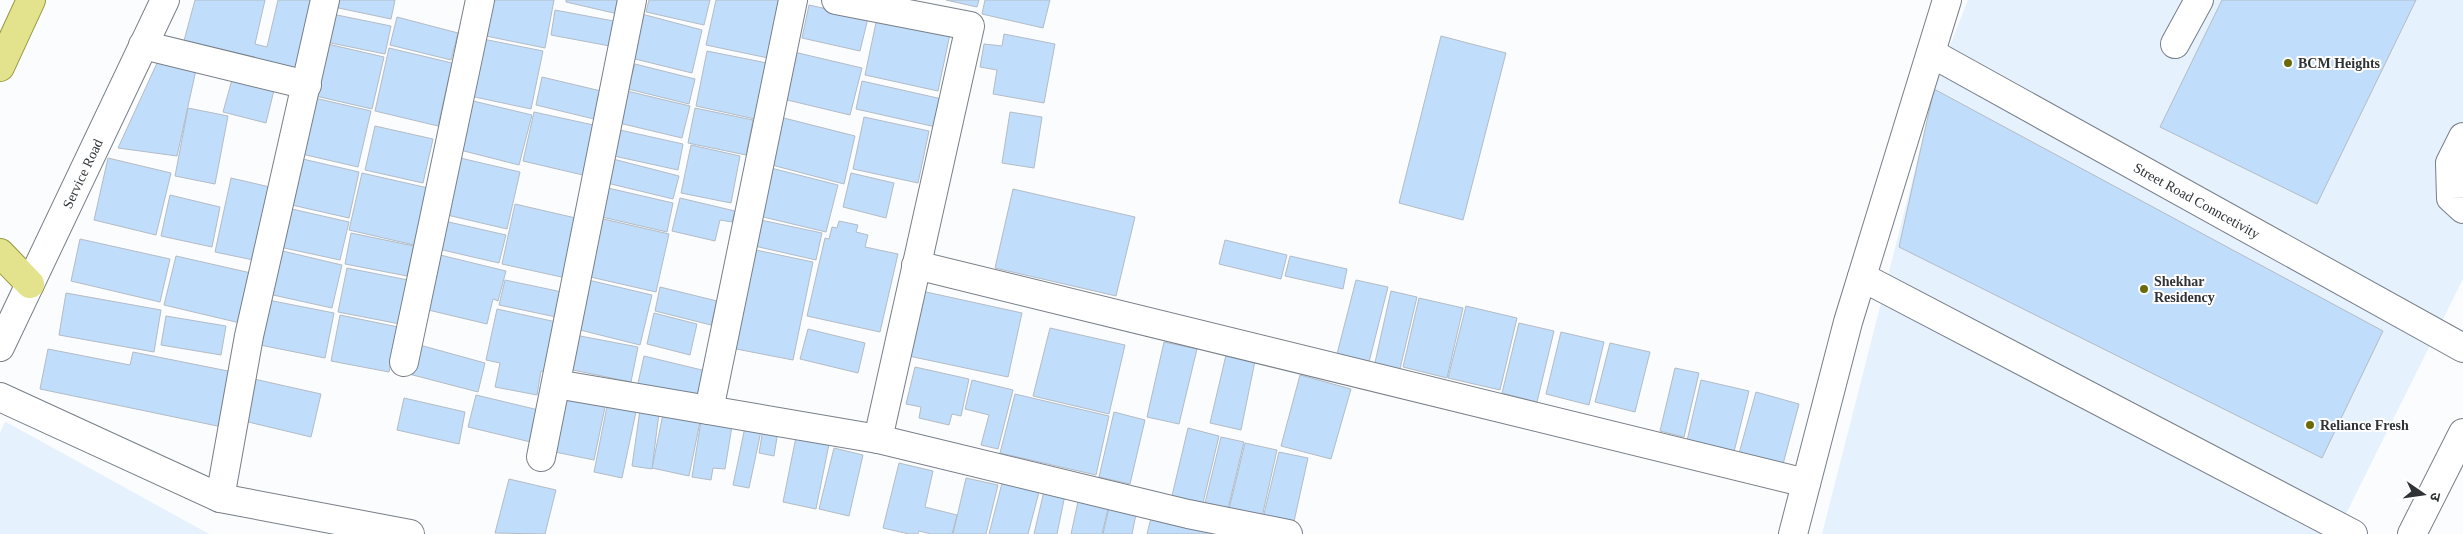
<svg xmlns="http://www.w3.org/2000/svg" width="2463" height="534" viewBox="0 0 2463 534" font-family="'Times New Roman','Noto Sans Devanagari',serif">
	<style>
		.built { fill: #e5f1fd }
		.building { fill: #c0ddfb; stroke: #b3bcc5 }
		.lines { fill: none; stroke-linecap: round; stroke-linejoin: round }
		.minor-casing { stroke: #777f88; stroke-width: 30 }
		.tertiary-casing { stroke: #777f88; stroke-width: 30 }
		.primary-casing { stroke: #96993c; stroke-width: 30 }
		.minor { stroke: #fff; stroke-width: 28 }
		.tertiary { stroke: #fff; stroke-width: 28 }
		.primary { stroke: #e2e38c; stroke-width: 28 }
		.poi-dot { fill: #696a09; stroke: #fff; stroke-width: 2 }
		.labels { text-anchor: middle; stroke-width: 4; stroke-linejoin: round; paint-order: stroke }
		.poi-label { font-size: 14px; font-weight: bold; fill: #2f3336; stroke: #fff; text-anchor: start }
		.street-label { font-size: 14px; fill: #2f3336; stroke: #fff }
	</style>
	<rect width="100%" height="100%" fill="#fafcfe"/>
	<g class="built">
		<polygon points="1968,0 2463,0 2463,279 2336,534 1822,534 1941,68"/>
		<polygon points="5,422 6,422 209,534 0,534 0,433"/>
	</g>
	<g class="building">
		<polygon points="195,0 265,0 255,44 267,47 278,0 315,0 298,74 182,48"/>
		<polygon points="331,0 395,0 391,19 329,6"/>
		<polygon points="489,0 554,0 545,48 481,35"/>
		<polygon points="566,0 621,0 618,14 566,2"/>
		<polygon points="649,0 710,0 704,25 646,12"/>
		<polygon points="716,0 780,0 768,58 706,45"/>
		<polygon points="946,0 979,0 977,7"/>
		<polygon points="985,0 1050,0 1043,28 982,14"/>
		<polygon points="2222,0 2416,0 2317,204 2160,127"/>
		<polygon points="809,5 868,18 860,51 802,38"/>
		<polygon points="555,10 619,22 615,47 551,35"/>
		<polygon points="327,13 391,26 385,54 321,41"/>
		<polygon points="878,13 951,29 938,91 865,75"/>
		<polygon points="642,14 702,30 692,73 631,58"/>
		<polygon points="397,17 458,33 451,60 390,45"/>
		<polygon points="1004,34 1055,44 1044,103 993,94 997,70 980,67 984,44 1002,46"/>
		<polygon points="1441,36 1506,53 1463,220 1399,203"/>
		<polygon points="483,39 543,51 531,109 470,96"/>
		<polygon points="319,42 384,57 372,109 307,94"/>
		<polygon points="389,48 452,63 438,126 375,111"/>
		<polygon points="707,51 767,63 755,119 696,106"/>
		<polygon points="794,52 862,68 850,115 783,99"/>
		<polygon points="158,61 196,70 177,156 118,148"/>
		<polygon points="635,64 695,79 689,104 628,89"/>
		<polygon points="233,76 275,86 266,123 223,112"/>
		<polygon points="542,77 601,91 594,119 536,105"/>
		<polygon points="862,81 942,99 936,127 856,109"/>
		<polygon points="1934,89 2383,331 2322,458 1899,247"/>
		<polygon points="627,91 690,106 682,138 619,123"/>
		<polygon points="306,96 371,111 358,167 293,152"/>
		<polygon points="469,100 532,115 519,165 456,149"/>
		<polygon points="188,108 228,116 215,184 175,176"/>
		<polygon points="695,108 753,120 746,155 688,143"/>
		<polygon points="534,112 598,126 587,176 523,161"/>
		<polygon points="1010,112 1042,117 1034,168 1002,163"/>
		<polygon points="780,117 855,136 844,184 768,164"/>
		<polygon points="864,117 929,131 918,183 853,169"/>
		<polygon points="375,126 433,139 423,183 365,170"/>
		<polygon points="620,130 683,144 678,170 614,156"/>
		<polygon points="691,145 740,156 731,203 681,193"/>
		<polygon points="294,157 359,172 349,218 283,203"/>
		<polygon points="456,157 520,172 507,229 443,214"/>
		<polygon points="108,158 171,173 156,235 94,220"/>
		<polygon points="613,159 679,176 673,199 607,183"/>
		<polygon points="767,167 838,185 826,232 755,215"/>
		<polygon points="362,173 428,188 414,245 349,230"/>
		<polygon points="851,173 894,183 886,218 843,207"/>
		<polygon points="231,178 274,188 258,261 215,252"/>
		<polygon points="608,188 673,203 667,232 602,217"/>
		<polygon points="1013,189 1135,217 1116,296 995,268"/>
		<polygon points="170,195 220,207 212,247 161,236"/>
		<polygon points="680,198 735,211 732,222 720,220 715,241 672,231"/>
		<polygon points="515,204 580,219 566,278 502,264"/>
		<polygon points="283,207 349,222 340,260 275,246"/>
		<polygon points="599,218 669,234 656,292 586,276"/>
		<polygon points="756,219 822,233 816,260 750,245"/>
		<polygon points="440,220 506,235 499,263 434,248"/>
		<polygon points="839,221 858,225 856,232 868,235 865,247 898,254 880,332 807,316 825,238 829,239 832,227 837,228"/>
		<polygon points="351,233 414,246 407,276 345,264"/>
		<polygon points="80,239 170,259 160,302 71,281"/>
		<polygon points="1225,240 1287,255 1281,279 1219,264"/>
		<polygon points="274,249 342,265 332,308 264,293"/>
		<polygon points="751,249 813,262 793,360 731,348"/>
		<polygon points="436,254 506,271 498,301 493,299 487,324 424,309"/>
		<polygon points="176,256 251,273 240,323 164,305"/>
		<polygon points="1290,256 1347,269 1343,289 1285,276"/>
		<polygon points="347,268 408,280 400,324 338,312"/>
		<polygon points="584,279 652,295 640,345 572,328"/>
		<polygon points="505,280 562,292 556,317 499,305"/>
		<polygon points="1356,280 1388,287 1369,362 1337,354"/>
		<polygon points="660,287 717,301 711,325 655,311"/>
		<polygon points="917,290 1022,313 1008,377 904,355"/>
		<polygon points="1391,291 1417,297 1399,373 1374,367"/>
		<polygon points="66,293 161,310 154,352 59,335"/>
		<polygon points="1419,298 1463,308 1447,378 1403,367"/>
		<polygon points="263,299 334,313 325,358 255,344"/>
		<polygon points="1466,306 1517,318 1500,390 1448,378"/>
		<polygon points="497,309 561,323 550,373 541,371 537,395 495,387 500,363 486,360"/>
		<polygon points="654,313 697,324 690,355 647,344"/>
		<polygon points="340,315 398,327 389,372 331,361"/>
		<polygon points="166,316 226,326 221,355 161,345"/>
		<polygon points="1519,323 1554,331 1537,402 1502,393"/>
		<polygon points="1050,328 1125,345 1109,414 1033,396"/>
		<polygon points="808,329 865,343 858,373 800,359"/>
		<polygon points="1561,332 1604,342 1589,405 1546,394"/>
		<polygon points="575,335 638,347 631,382 568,369"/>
		<polygon points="1164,342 1197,349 1179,424 1147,417"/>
		<polygon points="1610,343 1650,352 1635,412 1595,402"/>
		<polygon points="416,344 485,363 478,392 409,374"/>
		<polygon points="48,349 130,365 133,352 238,373 227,428 40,389"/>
		<polygon points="1226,355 1255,361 1241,430 1210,423"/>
		<polygon points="644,356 706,371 698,404 637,388"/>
		<polygon points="915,367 969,379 961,416 952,414 949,425 919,418 921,407 906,404"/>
		<polygon points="1675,368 1699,373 1684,437 1660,431"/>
		<polygon points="1300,375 1351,389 1331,459 1281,446"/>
		<polygon points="254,379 321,394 311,437 244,421"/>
		<polygon points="972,380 1013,390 998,449 981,445 989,415 965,409"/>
		<polygon points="1701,380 1749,391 1733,456 1686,445"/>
		<polygon points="1756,392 1799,404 1782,468 1738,457"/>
		<polygon points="1015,394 1109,416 1096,475 1000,453"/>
		<polygon points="476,395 547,412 539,444 468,427"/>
		<polygon points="404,398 465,412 459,444 397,430"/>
		<polygon points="562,398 605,407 594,460 550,451"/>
		<polygon points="608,401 637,407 622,478 594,472"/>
		<polygon points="664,409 701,417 689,476 652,468"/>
		<polygon points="640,410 659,413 652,469 632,466"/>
		<polygon points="1114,412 1145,420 1130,484 1099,477"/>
		<polygon points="702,415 732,426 725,469 713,468 711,480 692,477"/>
		<polygon points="745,427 761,431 749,488 733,485"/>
		<polygon points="1188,428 1219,436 1202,507 1171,500"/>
		<polygon points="763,429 778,431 774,456 759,453"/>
		<polygon points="796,437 829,444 816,509 783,502"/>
		<polygon points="1221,437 1244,442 1228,509 1205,503"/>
		<polygon points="1245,443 1277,450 1262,517 1229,509"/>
		<polygon points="834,448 863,455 849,516 819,509"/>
		<polygon points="1279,452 1308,458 1293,526 1263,518"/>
		<polygon points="899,463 933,471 925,507 957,515 952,534 931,534 919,531 918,534 909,534 883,528"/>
		<polygon points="966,478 998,485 986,534 953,534"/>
		<polygon points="509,479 556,490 545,534 495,533"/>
		<polygon points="1002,483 1039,492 1028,534 989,534"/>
		<polygon points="1044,491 1065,495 1057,534 1034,534"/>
		<polygon points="1079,497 1109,505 1102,534 1071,534"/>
		<polygon points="1110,503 1137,509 1132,534 1103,534"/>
		<polygon points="1153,510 1219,527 1217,534 1147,534"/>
	</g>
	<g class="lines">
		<g class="minor-casing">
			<g id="minor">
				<polyline points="836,0 970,26 878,439"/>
				<polyline points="2175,44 2199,0"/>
				<polyline points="143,45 307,85"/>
				<path id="s1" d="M1931,53L2463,348"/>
				<polyline points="2463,137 2450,163 2451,198 2463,209"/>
				<polyline points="916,265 1806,483"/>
				<polyline points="1862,277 2353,534"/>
				<path id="s2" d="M0,347L165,0"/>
				<polyline points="404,362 480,0"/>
				<polyline points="556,384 878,439 1188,514 1288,534"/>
				<polyline points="0,397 220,498 410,534"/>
				<polyline points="709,410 793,0"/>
				<polyline points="541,457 632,0"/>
				<polyline points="220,498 249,336 325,0"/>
				<polyline points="1793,534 1848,322 1947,0"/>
			</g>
		</g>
		<g class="tertiary-casing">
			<polyline id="tertiary" points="2412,534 2463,433"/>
		</g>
		<g class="primary-casing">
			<g id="primary">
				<polyline points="0,67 31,0"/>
				<polyline points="0,253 30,284"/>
			</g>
		</g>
		<use href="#minor" class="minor"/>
		<use href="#tertiary" class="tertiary"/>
		<use href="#primary" class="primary"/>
	</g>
	<g class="poi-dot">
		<circle cx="2288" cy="63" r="5"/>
		<circle cx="2144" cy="289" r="5"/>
		<circle cx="2310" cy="425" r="5"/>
	</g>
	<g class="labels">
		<g class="poi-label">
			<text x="2298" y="68">BCM Heights</text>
			<text x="2154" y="286">Shekhar<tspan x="2154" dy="16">Residency</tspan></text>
			<text x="2320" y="430">Reliance Fresh</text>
		</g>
		<g class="street-label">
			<text dy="5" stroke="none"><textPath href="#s2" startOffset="192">Service Road</textPath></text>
			<text dy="5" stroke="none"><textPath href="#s1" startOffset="304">Street Road Conncetivity</textPath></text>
		</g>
	</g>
	<g transform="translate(2423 494) rotate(103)" stroke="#ffffff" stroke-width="4" paint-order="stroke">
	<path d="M0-4L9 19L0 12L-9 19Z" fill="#2f3336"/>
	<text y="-8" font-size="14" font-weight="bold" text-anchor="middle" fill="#2f3336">उ</text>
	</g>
</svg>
